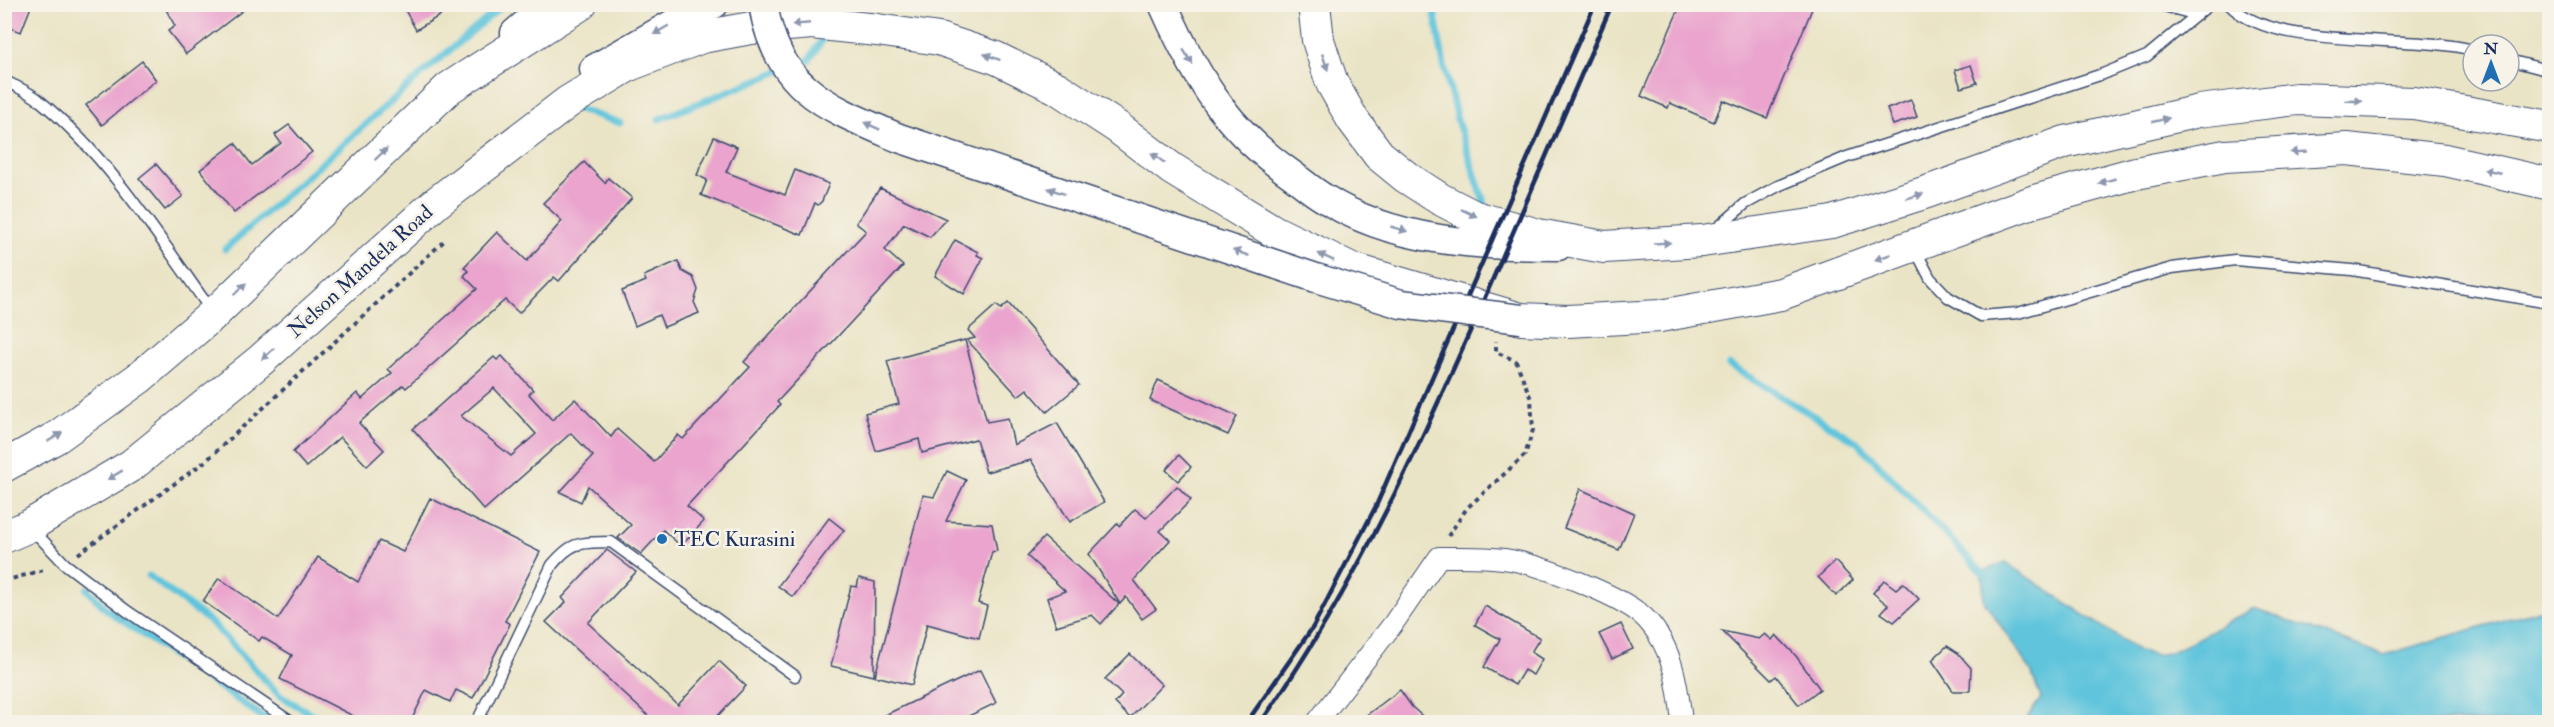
<svg xmlns="http://www.w3.org/2000/svg" width="2554" height="727" viewBox="0 0 2554 727" font-family="'IM FELL Double Pica',serif">
	<style>
		.water { fill: #5fc4dc; stroke: #3d7a9d; stroke-width: 1.5 }
		.lines { fill: none; stroke-linecap: round; stroke-linejoin: round }
		.stream { stroke: #5fc4dc; stroke-width: 7 }
		.building { fill: #eaa4ce; fill-rule: evenodd }
		.lane-casing { stroke: #3a4a6e; stroke-width: 13 }
		.street-casing { stroke: #3a4a6e; stroke-width: 22 }
		.secondary-casing { stroke: #3a4a6e; stroke-width: 31 }
		.primary-casing { stroke: #3a4a6e; stroke-width: 34 }
		.path { stroke: #3a4a6e; stroke-width: 4; stroke-dasharray: 4.5 4.5; stroke-linecap: butt }
		.lane { stroke: #fff; stroke-width: 10 }
		.street { stroke: #fff; stroke-width: 20 }
		.secondary { stroke: #fff; stroke-width: 28 }
		.primary { stroke: #fff; stroke-width: 32 }
		.rail { stroke: #1b2f5e; stroke-width: 4.5 }
		.secondary-bridge-casing { stroke: #3a4a6e; stroke-width: 31; stroke-linecap: butt }
		.secondary-bridge { stroke: #fff; stroke-width: 28 }
		.oneway { fill: #8d97ae }
		.poi-dot { fill: #1f6fb2; stroke: #f7f3e8; stroke-width: 2 }
		.labels { text-anchor: middle; stroke-width: 5; stroke-linejoin: round; paint-order: stroke }
		.street-label { font-size: 21px; fill: #1b2f5e; stroke: #f7f3e8 }
		.poi-label { font-size: 21px; fill: #1b2f5e; stroke: #f7f3e8; text-anchor: start }
	</style>
	<rect width="100%" height="100%" fill="#f7f3e8"/>
	<filter id="ink" filterUnits="userSpaceOnUse"><feTurbulence type="fractalNoise" baseFrequency=".0167" numOctaves="2"/><feDisplacementMap in="SourceGraphic" scale="12" xChannelSelector="R" yChannelSelector="G"/><feConvolveMatrix kernelMatrix="1 2 1 2 8 2 1 2 1" color-interpolation-filters="sRGB"/></filter>
	<filter id="wash" filterUnits="userSpaceOnUse"><feTurbulence type="fractalNoise" baseFrequency=".008" numOctaves="4" result="noise"/><feDisplacementMap in="SourceGraphic" scale="24" xChannelSelector="R" yChannelSelector="G"/><feGaussianBlur stdDeviation="1.35" result="paint"/><feColorMatrix in="noise" values="0 0 0 0 0 0 0 0 0 0 0 0 0 0 0 0 0 1.4 0 .05"/><feComposite in="paint" operator="in"/></filter>
	<g filter="url(#wash)">
		<rect width="100%" height="100%" fill="#eae4c6"/>
		<polygon class="water" points="2005,562 2139,651 2156,655 2172,652 2254,608 2384,655 2549,607 2549,722 2024,722 2041,698 2031,671 1984,601 1982,572"/>
		<g class="lines">
			<g class="stream">
				<polyline points="1433,4 1444,65 1458,123 1486,208"/>
				<polyline points="837,17 846,4"/>
				<polyline points="795,65 809,60 826,34"/>
				<polyline points="578,109 620,123"/>
				<polyline points="659,119 782,70"/>
				<polyline points="225,249 423,73 504,4"/>
				<polyline points="1729,365 1857,442 1982,572"/>
				<polyline points="149,576 213,624 280,696 326,722"/>
				<polyline points="87,589 106,609 270,722"/>
			</g>
		</g>
		<g id="blocks">
			<g class="building">
				<polygon points="4,4 32,4 21,32 4,26"/>
				<polygon points="163,4 251,4 186,54 168,31 175,26"/>
				<polygon points="416,4 459,4 416,30 405,10"/>
				<polygon points="1681,4 1814,4 1767,118 1723,100 1714,122 1670,103 1668,108 1641,96"/>
				<polygon points="142,61 156,80 102,125 86,105"/>
				<polygon points="1971,65 1977,83 1961,88 1955,70"/>
				<polygon points="1911,100 1917,117 1893,125 1887,109"/>
				<polygon points="289,125 312,152 234,213 200,170 235,143 252,165 281,143 275,135"/>
				<polygon points="714,137 737,147 726,172 785,195 795,170 829,184 822,201 818,205 815,203 802,235 701,195 707,180 697,175"/>
				<polygon points="584,162 605,183 608,178 632,198 559,281 554,277 519,313 505,300 406,388 403,385 359,423 384,450 367,466 340,437 306,467 293,452 357,393 362,399 392,373 388,369 477,289 464,276 468,271 464,267 497,232 527,261 562,221 543,203"/>
				<polygon points="156,164 183,196 165,210 139,178"/>
				<path d="M880,188L946,219L930,237L904,224L885,250L903,266L777,402L780,405L687,506L704,521L681,546L663,530L641,554L618,538L631,525L588,486L581,502L560,492L593,456L571,433L484,510L413,429L494,357L497,360L502,356L533,390L529,394L552,420L575,399L611,437L617,429L654,462L678,435L683,439L750,367L744,362L866,231L856,223ZM494,388L536,434L511,456L461,416Z"/>
				<polygon points="955,240 978,252 977,255 983,258 964,294 935,276"/>
				<polygon points="678,261 682,271 693,277 698,290 694,302 699,313 664,327 659,315 635,326 622,291 646,281 644,276"/>
				<polygon points="1008,303 1079,385 1047,412 1027,389 1018,396 967,340 975,338 968,330 996,305 1001,309"/>
				<polygon points="965,340 987,422 1008,418 1014,445 1057,423 1104,502 1070,522 1031,460 986,472 976,439 922,453 919,439 876,451 865,413 899,404 887,361"/>
				<polygon points="1158,380 1237,416 1228,435 1150,400"/>
				<polygon points="1179,455 1191,467 1178,481 1166,470"/>
				<polygon points="947,471 966,480 946,521 992,524 997,551 992,552 978,603 987,606 979,638 927,624 912,685 875,676 923,495 934,497"/>
				<polygon points="1177,486 1191,500 1160,531 1170,540 1134,580 1156,609 1142,619 1126,597 1120,604 1089,554 1118,523 1119,526 1135,509 1146,518"/>
				<polygon points="1580,489 1634,513 1619,550 1564,528"/>
				<polygon points="430,498 540,552 505,621 510,624 473,698 456,690 450,702 426,690 410,723 367,723 280,679 292,655 262,637 259,641 203,601 219,578 278,619 318,557 358,582 379,541 403,552"/>
				<polygon points="829,518 844,530 793,597 778,586"/>
				<polygon points="1044,537 1119,604 1101,624 1092,615 1056,626 1047,598 1065,591 1027,556"/>
				<polygon points="607,550 636,572 588,623 678,705 719,661 746,686 711,723 656,723 546,622 566,602 562,598"/>
				<polygon points="1835,561 1853,580 1836,596 1818,577"/>
				<polygon points="859,578 875,582 874,676 831,666 851,586 857,587"/>
				<polygon points="1884,580 1896,589 1903,583 1919,599 1894,622 1881,613 1888,605 1873,593"/>
				<polygon points="1485,606 1540,638 1531,652 1542,659 1533,675 1524,670 1515,685 1484,667 1500,639 1475,625"/>
				<polygon points="1621,624 1633,649 1612,659 1599,634"/>
				<polygon points="1722,631 1759,639 1765,634 1772,640 1776,635 1796,656 1820,689 1799,705 1776,676 1771,680"/>
				<polygon points="1947,646 1958,653 1971,668 1970,691 1953,691 1932,660"/>
				<polygon points="1130,654 1162,685 1130,718 1115,703 1122,695 1105,679"/>
				<polygon points="980,670 996,703 954,723 868,723"/>
				<polygon points="1400,690 1412,707 1430,723 1356,723"/>
			</g>
		</g>
	</g>
	<g filter="url(#ink)">
		<use href="#blocks" fill-opacity="0" stroke="#3a4a6e" stroke-width="1.5"/>
		<g class="lines">
			<g class="lane-casing">
				<g id="lane">
					<polyline points="2157,4 2197,15"/>
					<path d="M2229,4C2273,52 2409,33 2473,50"/>
					<polyline points="2509,60 2550,71"/>
					<path d="M4,80C16,87 30,92 40,101C106,155 154,230 203,299L214,311"/>
					<polyline points="1714,231 1745,204 1778,186 1847,157 2103,74 2147,56 2210,4"/>
					<polyline points="1914,247 1930,278 1948,297 1981,316 2018,313 2172,268 2235,260 2352,270 2550,303"/>
					<polyline points="30,527 65,564 127,611 291,722"/>
					<path d="M477,722L552,565C573,540 580,543 611,542L795,676"/>
				</g>
			</g>
			<g class="street-casing">
				<path id="street" d="M1317,722L1393,624L1439,557C1460,557 1483,556 1504,559C1536,563 1625,596 1647,620C1673,648 1678,686 1682,722"/>
			</g>
			<g class="secondary-casing">
				<g id="secondary">
					<path d="M1163,4C1179,40 1197,77 1221,108C1240,133 1265,156 1291,174C1302,182 1312,191 1324,198C1392,242 1480,246 1558,246"/>
					<polyline points="515,33 549,4"/>
					<polyline points="594,69 685,17 714,4"/>
				</g>
			</g>
			<g class="primary-casing">
				<g id="primary">
					<polyline points="1314,4 1318,40 1332,83 1353,120 1379,155 1406,177 1440,199 1475,217 1538,235 1604,247 1702,241 1832,222 1927,192 2065,142 2199,111 2297,99 2414,103 2550,127"/>
					<polyline points="4,466 57,437 139,378 216,312 449,88 581,4"/>
					<polyline points="4,537 29,526 132,465 261,360 436,203 568,102 629,65 702,37 751,28 812,23 877,30 939,39 996,58 1057,88 1117,127 1172,169 1275,232 1352,269 1521,319 1568,321 1660,316 1781,294 2035,201 2136,173 2225,156 2347,149 2445,160 2550,184"/>
				</g>
			</g>
			<g class="path">
				<polyline points="1448,536 1467,508 1525,455 1533,430 1531,399 1516,361 1496,352 1496,341"/>
				<polyline points="78,554 207,460 444,241"/>
				<polyline points="4,581 47,569"/>
			</g>
			<use href="#lane" class="lane"/>
			<use href="#street" class="street"/>
			<use href="#secondary" class="secondary"/>
			<use href="#primary" class="primary"/>
			<g class="rail">
				<polyline points="1247,722 1313,627 1376,506 1595,4"/>
				<path d="M1261,722C1358,585 1428,429 1495,274C1534,184 1573,94 1612,4"/>
			</g>
			<g class="secondary-bridge-casing">
				<path id="secondary-bridge" d="M763,4C777,90 827,107 899,138L1316,278L1401,304L1521,319"/>
			</g>
			<use href="#secondary-bridge" class="secondary-bridge"/>
		</g>
		<defs><path id="oneway-solid" d="M-6-.8H1V-3.2L6.5 0L1 3.2V.8H-6Z" transform="scale(1.5)"/></defs>
		<g class="oneway">
			<use href="#oneway-solid" transform="translate(801 24) rotate(175)"/>
			<use href="#oneway-solid" transform="translate(661 30) rotate(150)"/>
			<use href="#oneway-solid" transform="translate(992 57) rotate(-159)"/>
			<use href="#oneway-solid" transform="translate(1188 57) rotate(58)"/>
			<use href="#oneway-solid" transform="translate(1325 62) rotate(71)"/>
			<use href="#oneway-solid" transform="translate(2354 101) rotate(2)"/>
			<use href="#oneway-solid" transform="translate(2161 120) rotate(-13)"/>
			<use href="#oneway-solid" transform="translate(872 126) rotate(-156)"/>
			<use href="#oneway-solid" transform="translate(2299 152) rotate(177)"/>
			<use href="#oneway-solid" transform="translate(381 154) rotate(-44)"/>
			<use href="#oneway-solid" transform="translate(1158 158) rotate(-143)"/>
			<use href="#oneway-solid" transform="translate(2492 171) rotate(-167)"/>
			<use href="#oneway-solid" transform="translate(2107 181) rotate(164)"/>
			<use href="#oneway-solid" transform="translate(1056 191) rotate(-161)"/>
			<use href="#oneway-solid" transform="translate(1915 196) rotate(-17)"/>
			<use href="#oneway-solid" transform="translate(1469 213) rotate(25)"/>
			<use href="#oneway-solid" transform="translate(1399 229) rotate(16)"/>
			<use href="#oneway-solid" transform="translate(1662 243) rotate(-3)"/>
			<use href="#oneway-solid" transform="translate(1241 253) rotate(-161)"/>
			<use href="#oneway-solid" transform="translate(1326 257) rotate(-155)"/>
			<use href="#oneway-solid" transform="translate(1883 257) rotate(160)"/>
			<use href="#oneway-solid" transform="translate(240 289) rotate(-44)"/>
			<use href="#oneway-solid" transform="translate(268 354) rotate(138)"/>
			<use href="#oneway-solid" transform="translate(55 437) rotate(-32)"/>
			<use href="#oneway-solid" transform="translate(115 475) rotate(149)"/>
		</g>
	</g>
	<circle class="poi-dot" cx="662" cy="539" r="6"/>
	<g class="labels">
		<g class="street-label">
			<text transform="translate(360 271) rotate(-42)" y="7">Nelson Mandela Road</text>
		</g>
		<g class="poi-label">
			<text x="674" y="546">TEC Kurasini</text>
		</g>
	</g>
	<rect width="2554" height="727" fill="none" stroke="#f7f3e8" stroke-width="24"/>
	<g transform="translate(2491 63)"><circle r="28" fill="#f7f3e8" stroke="#9fa5b1" stroke-width="1.5"/>
	<path d="M0-4.5L10 22L0 15L-10 22Z" fill="#1f6fb2"/>
	<text y="-9" font-size="16" font-weight="bold" text-anchor="middle" fill="#1b2f5e">N</text>
	</g>
</svg>
